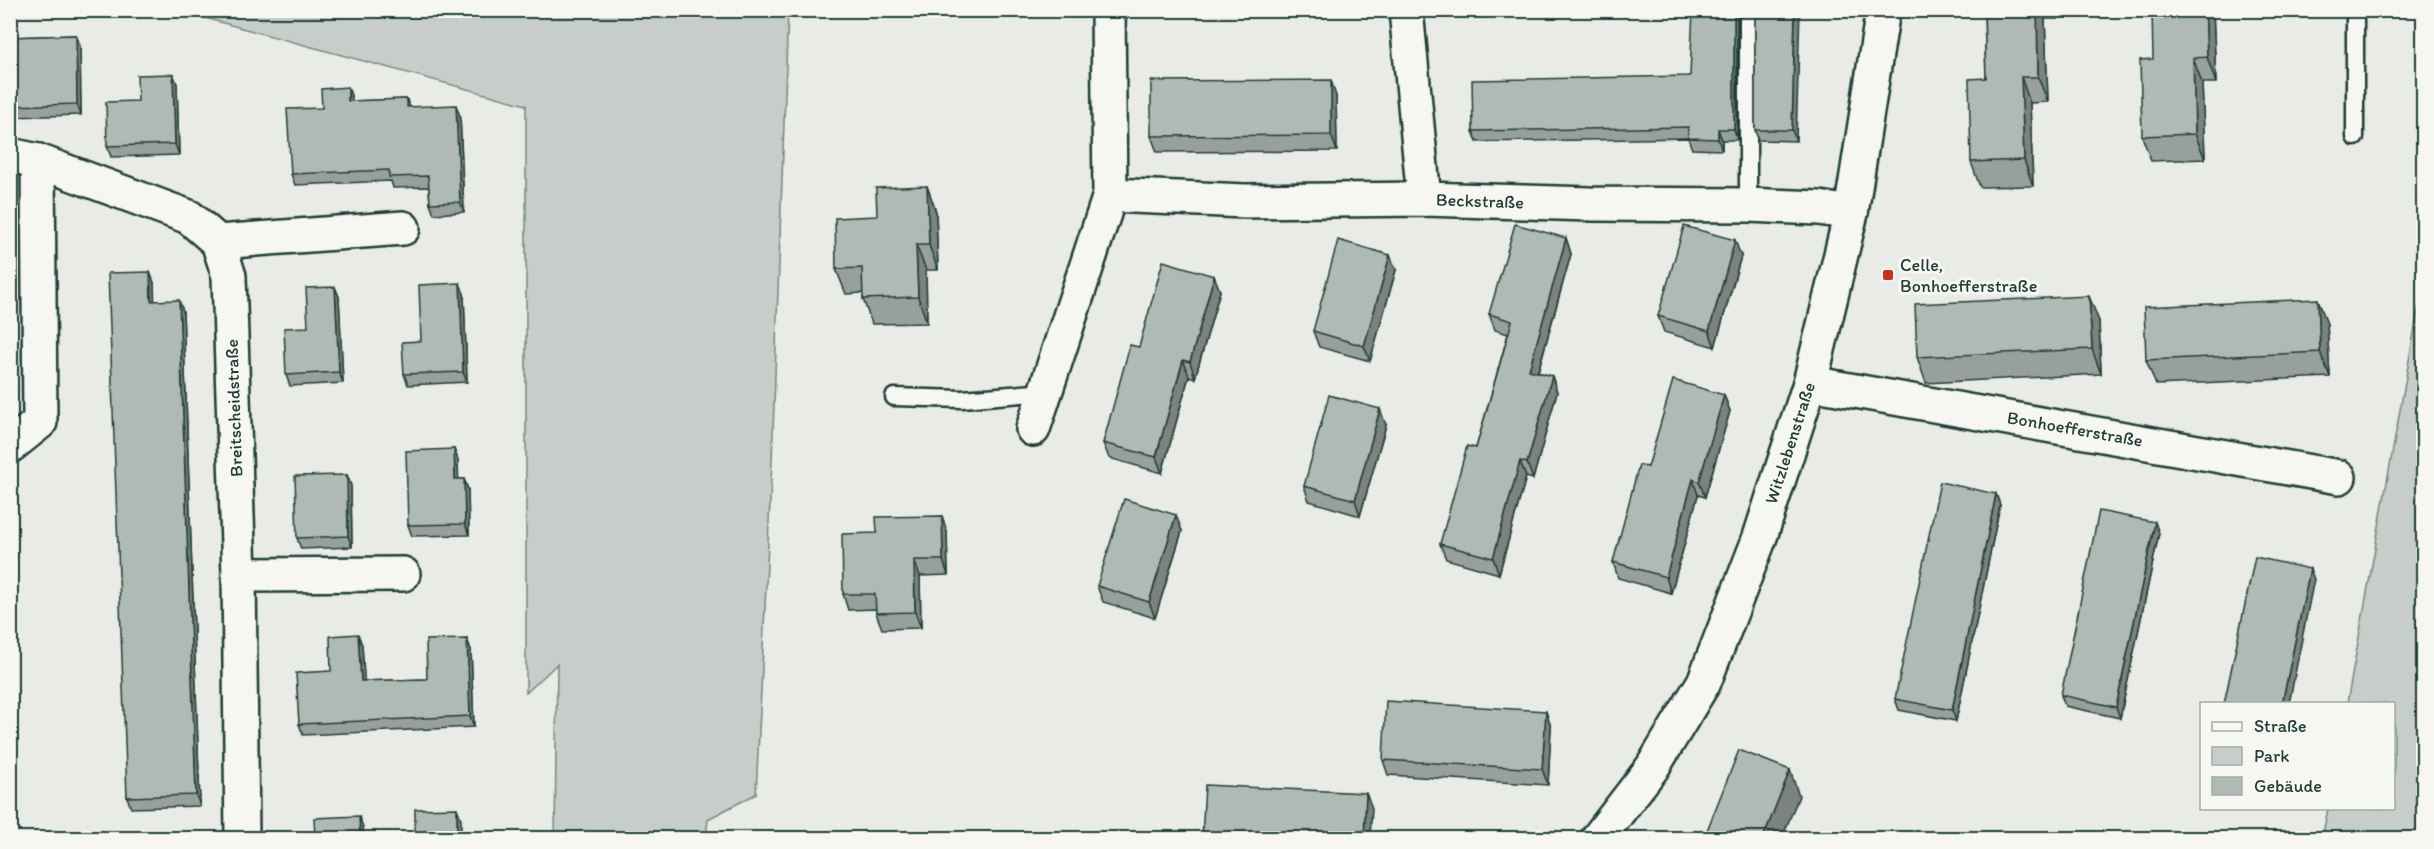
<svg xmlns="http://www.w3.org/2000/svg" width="2434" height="849" viewBox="0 0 2434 849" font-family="Itim,sans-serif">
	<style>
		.green { fill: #c7cec9; stroke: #73867e; stroke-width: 1.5 }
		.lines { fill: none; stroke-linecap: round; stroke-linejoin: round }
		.service-casing { stroke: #1f3d34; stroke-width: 21 }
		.minor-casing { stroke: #1f3d34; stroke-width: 38 }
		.tertiary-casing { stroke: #1f3d34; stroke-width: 38 }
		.service { stroke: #f6f6f2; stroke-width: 16 }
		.minor { stroke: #f6f6f2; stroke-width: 33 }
		.tertiary { stroke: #f6f6f2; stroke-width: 33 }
		.wall { fill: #97a09c; stroke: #1f3d34; stroke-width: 1.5 }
		.shaded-wall { fill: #7b827f; stroke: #1f3d34; stroke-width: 1.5 }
		.building { fill: #b0bab5; stroke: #1f3d34; stroke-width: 1.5 }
		.poi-dot { fill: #c8321e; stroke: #f6f6f2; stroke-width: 2 }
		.labels { text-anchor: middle; stroke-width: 6; stroke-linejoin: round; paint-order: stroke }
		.street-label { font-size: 18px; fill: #1f3d34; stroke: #f6f6f2 }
		.poi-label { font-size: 18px; fill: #1f3d34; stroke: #f6f6f2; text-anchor: start }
	</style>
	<rect width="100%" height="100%" fill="#e9ebe7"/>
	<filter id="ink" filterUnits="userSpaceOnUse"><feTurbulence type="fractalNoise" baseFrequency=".0167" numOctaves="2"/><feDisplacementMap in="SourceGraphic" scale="12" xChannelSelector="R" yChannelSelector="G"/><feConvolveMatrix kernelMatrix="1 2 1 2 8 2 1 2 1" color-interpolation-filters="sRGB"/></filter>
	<g filter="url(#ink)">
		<g class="green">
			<polygon points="179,11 788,11 772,460 756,794 708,819 706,838 555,838 557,664 526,693 526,105"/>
			<polygon points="2423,283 2423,838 2322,838 2328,809 2394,808 2394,704 2347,703"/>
		</g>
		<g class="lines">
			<g class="service-casing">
				<g id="service">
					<polyline points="2355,10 2355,137"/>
					<polyline points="1748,205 1748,10"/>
					<polyline points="894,397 962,399 1046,392"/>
				</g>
			</g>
			<g class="minor-casing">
				<g id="minor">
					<polyline points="1406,10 1424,199"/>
					<polyline points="10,155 38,161 189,217 218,242 229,276 239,575 242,838"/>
					<polyline points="1110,195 1245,201 1424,199 1590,204 1748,205 1819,208 1851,213"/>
					<polyline points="218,242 403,228"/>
					<polyline points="1810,383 2339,477"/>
					<polyline points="1033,429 1110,195 1108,10"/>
					<polyline points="10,446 40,422 38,161"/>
					<polyline points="239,575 403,574"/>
				</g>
			</g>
			<g class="tertiary-casing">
				<polyline id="tertiary" points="1598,838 1652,768 1704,682 1760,537 1810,383 1851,213 1883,10"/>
			</g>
			<use href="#service" class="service"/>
			<use href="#minor" class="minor"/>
			<use href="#tertiary" class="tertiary"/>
		</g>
		<g class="wall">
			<polygon points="1737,10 1737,140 1722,140 1722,150 1692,149 1688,138 1477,142 1473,131 1690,76"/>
			<polygon points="1755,10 1796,141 1758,140 1755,130"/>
			<polygon points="1984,10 2058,10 2058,19 2045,19 2048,102 2030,103 2033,186 1980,187 1971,162 1986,78"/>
			<polygon points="2213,10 2216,83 2202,83 2205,159 2151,161 2142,136"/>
			<polygon points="76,35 80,46 81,115 10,117 10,37"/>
			<polygon points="173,74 177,84 179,155 111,157 107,146 138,101"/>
			<polygon points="348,87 352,101 407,99 410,107 460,116 464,212 434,214 430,203 429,187 393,188 391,181 295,185 291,174 322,108"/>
			<polygon points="1336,96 1337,151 1157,152 1151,136"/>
			<polygon points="927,186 936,212 938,270 926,270 927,323 872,324 863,299 863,293 846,294 836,269 877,216"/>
			<polygon points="1566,238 1571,254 1538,372 1552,376 1557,392 1533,479 1526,477 1499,574 1446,559 1440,544 1476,448 1508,334 1495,330 1489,314"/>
			<polygon points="1741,256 1715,347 1664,332 1658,316"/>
			<polygon points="1396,270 1370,361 1319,347 1313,331"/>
			<polygon points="150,272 154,283 154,301 183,311 200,806 131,808 127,797"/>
			<polygon points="1214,276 1220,291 1195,378 1189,376 1162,473 1109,458 1103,443 1139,347"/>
			<polygon points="335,287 339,297 343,383 290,386 286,375 308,327"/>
			<polygon points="464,294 467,382 408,385 404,374 421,341"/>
			<polygon points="2099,321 2101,374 1926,383 1917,357"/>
			<polygon points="2327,324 2330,377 2156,385 2146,360"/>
			<polygon points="1724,395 1730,411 1705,497 1698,495 1671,593 1618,578 1613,562 1648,467"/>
			<polygon points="1386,425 1360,516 1309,501 1304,486"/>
			<polygon points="454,449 458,460 458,479 464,479 468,490 469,535 412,536 408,525"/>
			<polygon points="347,475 351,486 352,547 301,549 297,538"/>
			<polygon points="1996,494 2000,505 1956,721 1899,710 1895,699"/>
			<polygon points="942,516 947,532 948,575 920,576 921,628 882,629 876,613 876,609 848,610 843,594 877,533"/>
			<polygon points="1182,531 1155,618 1103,602 1097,586"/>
			<polygon points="2159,533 2120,718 2065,706 2061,695"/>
			<polygon points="467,639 471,650 474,727 303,735 299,724 331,671 362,645 364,681 427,679"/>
			<polygon points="1551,727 1548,785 1388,775 1383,760"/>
		</g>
		<g class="shaded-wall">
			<polygon points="1734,10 1737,10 1737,140 1734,129"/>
			<polygon points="1795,10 1800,10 1796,141 1792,130"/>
			<polygon points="2037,10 2042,10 2045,19 2048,102 2038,77"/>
			<polygon points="2055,10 2058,10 2058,19"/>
			<polygon points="2205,10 2213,10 2216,83 2207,57"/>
			<polygon points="76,35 80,46 81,115 77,104"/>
			<polygon points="2193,58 2202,83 2205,159 2195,134"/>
			<polygon points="173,74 177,84 179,155 175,144"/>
			<polygon points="2021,77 2030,103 2033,186 2024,160"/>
			<polygon points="1331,80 1336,96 1337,151 1331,135"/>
			<polygon points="348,87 352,98 352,112 348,101"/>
			<polygon points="456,105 460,116 464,212 460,202"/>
			<polygon points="1718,129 1722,140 1722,150 1718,139"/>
			<polygon points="927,186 936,212 938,270 929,245"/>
			<polygon points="1566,238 1571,254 1534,385 1529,370"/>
			<polygon points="1735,240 1741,256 1715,347 1709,331"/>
			<polygon points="916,245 926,270 927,323 918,297"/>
			<polygon points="1390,255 1396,270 1370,361 1364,346"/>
			<polygon points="150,272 154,283 155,312 151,301"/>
			<polygon points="1214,276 1220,291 1195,378 1190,362"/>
			<polygon points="460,283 464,294 467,382 463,372"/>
			<polygon points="335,287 339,297 343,383 339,372"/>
			<polygon points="2089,296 2099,321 2101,374 2092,349"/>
			<polygon points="2318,299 2327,324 2330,377 2320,352"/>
			<polygon points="179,300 183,311 200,806 196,795"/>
			<polygon points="1183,360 1189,376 1162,473 1156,457"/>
			<polygon points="1552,376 1557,392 1533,479 1527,463"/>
			<polygon points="1724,395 1730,411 1705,497 1699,482"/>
			<polygon points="1380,409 1386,425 1360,516 1355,500"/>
			<polygon points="454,449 458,460 459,490 455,479"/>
			<polygon points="1520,461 1526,477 1499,574 1493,558"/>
			<polygon points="347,475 351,486 352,547 348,536"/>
			<polygon points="464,479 468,490 469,535 465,524"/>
			<polygon points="1693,479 1698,495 1671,593 1666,577"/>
			<polygon points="1996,494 2000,505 1956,721 1952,710"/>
			<polygon points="1176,515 1182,531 1155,618 1149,602"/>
			<polygon points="942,516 947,532 948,575 943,560"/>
			<polygon points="2155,522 2159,533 2120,718 2116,707"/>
			<polygon points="914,560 920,576 921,628 915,612"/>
			<polygon points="2310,569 2314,579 2289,704 2282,704"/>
			<polygon points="358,634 362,645 365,692 361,681"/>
			<polygon points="467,639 471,650 474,727 470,716"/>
			<polygon points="1546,711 1551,727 1548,785 1542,769"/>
			<polygon points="1790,770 1799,796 1782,838 1763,838"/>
			<polygon points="1366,793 1372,808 1370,838 1364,838"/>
			<polygon points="457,808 461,819 461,838 457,838"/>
			<polygon points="359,816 363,827 364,838 360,838"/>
		</g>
		<g class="building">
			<polygon points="1693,10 1734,10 1734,129 1718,129 1718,139 1688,138 1688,127 1473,131 1472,80 1690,76"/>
			<polygon points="1755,10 1795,10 1792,130 1755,130"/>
			<polygon points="1984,10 2037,10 2038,77 2021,77 2024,160 1971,162 1969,79 1986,78"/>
			<polygon points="2152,10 2205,10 2207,57 2193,58 2195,134 2142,136 2140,60 2153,59"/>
			<polygon points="76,35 77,104 10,106 10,37"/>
			<polygon points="173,74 175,144 107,146 106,102 138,101 137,75"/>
			<polygon points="1331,80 1331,135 1151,136 1151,81"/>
			<polygon points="348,87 348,101 407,99 407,107 456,105 460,202 430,203 428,176 389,177 389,170 291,174 287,109 322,108 321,89"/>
			<polygon points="927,186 929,245 916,245 918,297 863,299 862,268 836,269 835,218 877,216 876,188"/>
			<polygon points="1515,224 1566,238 1529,370 1552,376 1527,463 1520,461 1493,558 1440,544 1467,446 1476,448 1512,321 1489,314"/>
			<polygon points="1684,226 1735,240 1709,331 1658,316"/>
			<polygon points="1338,240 1390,255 1364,346 1313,331"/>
			<polygon points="1163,261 1214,276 1190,362 1183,360 1156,457 1103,443 1130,345 1139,347"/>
			<polygon points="150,272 151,301 179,300 196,795 127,797 108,273"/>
			<polygon points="460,283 463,372 404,374 402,342 421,341 419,285"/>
			<polygon points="335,287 339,372 286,375 284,328 308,327 306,288"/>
			<polygon points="2089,296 2092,349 1917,357 1915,304"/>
			<polygon points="2318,299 2320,352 2146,360 2144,307"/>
			<polygon points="1673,380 1724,395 1699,482 1693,479 1666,577 1613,562 1639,465 1648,467"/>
			<polygon points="1329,395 1380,409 1355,500 1304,486"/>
			<polygon points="454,449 455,479 464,479 465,524 408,525 406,451"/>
			<polygon points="347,475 348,536 297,538 295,476"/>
			<polygon points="1940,482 1996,494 1952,710 1895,699"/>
			<polygon points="1124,499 1176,515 1149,602 1097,586"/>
			<polygon points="2099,511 2155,522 2116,707 2061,695"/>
			<polygon points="942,516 943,560 914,560 915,612 876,613 875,594 843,594 842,534 877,533 876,517"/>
			<polygon points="2255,557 2310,569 2282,704 2224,704"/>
			<polygon points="358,634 361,681 427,679 426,640 467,639 470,716 299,724 296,673 331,671 330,636"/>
			<polygon points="1386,701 1546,711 1542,769 1383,760"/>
			<polygon points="1739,750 1790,770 1763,838 1704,838"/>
			<polygon points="1205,785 1366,793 1364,838 1202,838"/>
			<polygon points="457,808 457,838 415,838 415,809"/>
			<polygon points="359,816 360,838 315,838 314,818"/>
		</g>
	</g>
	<rect class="poi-dot" x="1882" y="269" width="12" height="12" rx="3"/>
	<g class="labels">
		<g class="street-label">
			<text transform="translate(1480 201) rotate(2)" y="6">Beckstraße</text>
			<text transform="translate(234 408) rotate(-92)" y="6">Breitscheidstraße</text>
			<text transform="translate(2075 429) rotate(10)" y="6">Bonhoefferstraße</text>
			<text transform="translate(1790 443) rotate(-72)" y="6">Witzlebenstraße</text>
		</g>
		<g class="poi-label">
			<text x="1900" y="271">Celle,<tspan x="1900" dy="21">Bonhoefferstraße</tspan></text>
		</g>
	</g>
	<rect width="2434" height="849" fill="none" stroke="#f6f6f2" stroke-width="36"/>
	<rect x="18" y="18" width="2398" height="813" fill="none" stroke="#1f3d34" stroke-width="2" filter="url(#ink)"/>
	<rect x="2200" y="702" width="195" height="108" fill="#f6f6f2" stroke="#a0aca6" stroke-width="1.5"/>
	<rect x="2212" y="722" width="30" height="9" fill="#f6f6f2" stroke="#a0aca6" stroke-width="1.5"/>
	<text x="2254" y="732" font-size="18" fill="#1f3d34">Straße</text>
	<rect x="2212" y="747" width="30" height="18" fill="#c7cec9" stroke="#a0aca6" stroke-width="1.5"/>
	<text x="2254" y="762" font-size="18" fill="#1f3d34">Park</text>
	<rect x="2212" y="777" width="30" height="18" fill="#b0bab5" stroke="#a0aca6" stroke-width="1.5"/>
	<text x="2254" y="792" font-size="18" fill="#1f3d34">Gebäude</text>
</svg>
